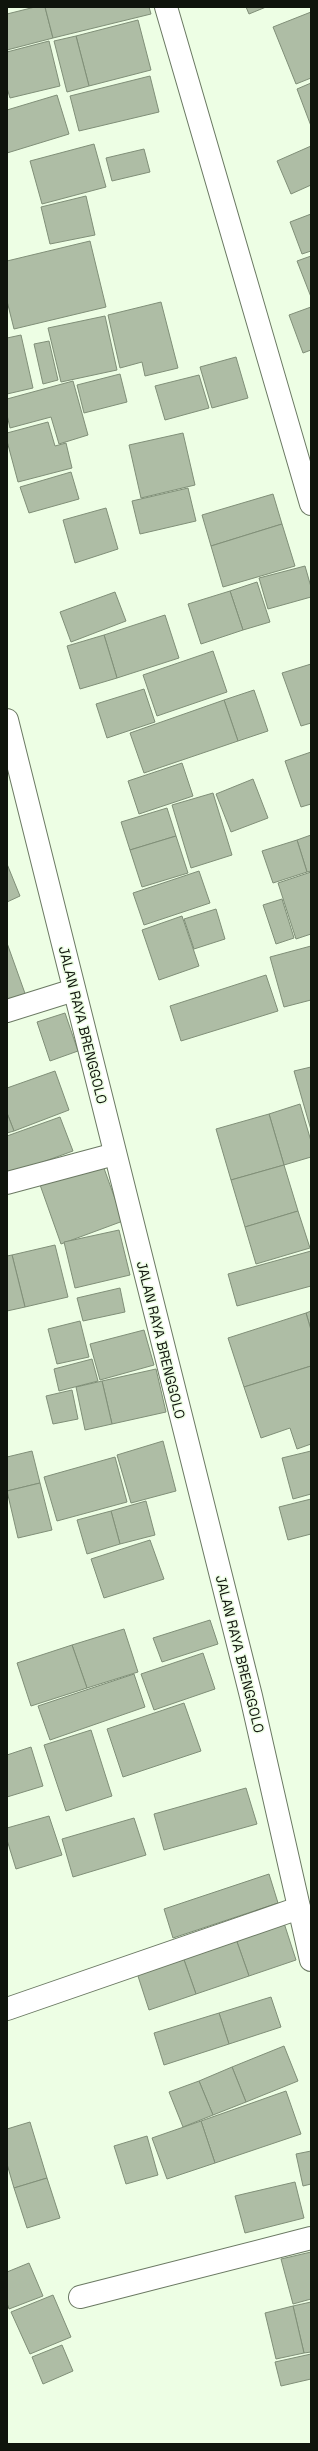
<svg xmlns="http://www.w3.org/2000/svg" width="318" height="2451" viewBox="0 0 318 2451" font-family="'Space Grotesk',sans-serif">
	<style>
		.building { fill: #aebda5; stroke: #808f78 }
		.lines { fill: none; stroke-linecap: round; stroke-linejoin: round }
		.street-casing { stroke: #6b7963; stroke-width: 24 }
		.secondary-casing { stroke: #6b7963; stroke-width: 24 }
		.street { stroke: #fff; stroke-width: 22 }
		.secondary { stroke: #fff; stroke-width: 22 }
		.labels { text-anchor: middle; stroke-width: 3; stroke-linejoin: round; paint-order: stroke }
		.street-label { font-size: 14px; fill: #0f140c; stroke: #edfee4 }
	</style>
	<rect width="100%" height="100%" fill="#edfee4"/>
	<g class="building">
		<polygon points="35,7 45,7 53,38 7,50 7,14"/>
		<polygon points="45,7 149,7 151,14 53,38"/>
		<polygon points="246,7 266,7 249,14"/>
		<polygon points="311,12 311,78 296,84 273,27"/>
		<polygon points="138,20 151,70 89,86 76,36"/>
		<polygon points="76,36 89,86 67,92 54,41"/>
		<polygon points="49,41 60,86 10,98 7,88 7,52"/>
		<polygon points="150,76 159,112 79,131 70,96"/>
		<polygon points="311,83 311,126 297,89"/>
		<polygon points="57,95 69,134 7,153 7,110"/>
		<polygon points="94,144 106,187 42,204 30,161"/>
		<polygon points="311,146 311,185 291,194 277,161"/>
		<polygon points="144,149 150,172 112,181 106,158"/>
		<polygon points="86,196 95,235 50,244 41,207"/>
		<polygon points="311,214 311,251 302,254 290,222"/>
		<polygon points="90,241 106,307 14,329 7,301 7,261"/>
		<polygon points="311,256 311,297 297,261"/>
		<polygon points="161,302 178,368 145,376 142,362 120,368 108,315"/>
		<polygon points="311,307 311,350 303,353 289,315"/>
		<polygon points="105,316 117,370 61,382 48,328"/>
		<polygon points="21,335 33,388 7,394 7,338"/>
		<polygon points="49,341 58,380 43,384 34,344"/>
		<polygon points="236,357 248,398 212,408 200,367"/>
		<polygon points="120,374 127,402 84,413 77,385"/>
		<polygon points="199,375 209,408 165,420 155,386"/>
		<polygon points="73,381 88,435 59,444 51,417 10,428 7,415 7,399"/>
		<polygon points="48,422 55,446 66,443 72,468 18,482 7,441 7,433"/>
		<polygon points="183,433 195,485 141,498 129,445"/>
		<polygon points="71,472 79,499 29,513 20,487"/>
		<polygon points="188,488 196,521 140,534 132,501"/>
		<polygon points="273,494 282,524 211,546 202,515"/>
		<polygon points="106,508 118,549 75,563 63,520"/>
		<polygon points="282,524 295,566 223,587 211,546"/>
		<polygon points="305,566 311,587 311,597 268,609 259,578"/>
		<polygon points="257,582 270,622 243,630 230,591"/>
		<polygon points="230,591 243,630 201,644 188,604"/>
		<polygon points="115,592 126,621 71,642 60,612"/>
		<polygon points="165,615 179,658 117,678 104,635"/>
		<polygon points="104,635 117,678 80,689 67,646"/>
		<polygon points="213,651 227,692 157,716 143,675"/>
		<polygon points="311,664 311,723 301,726 282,673"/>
		<polygon points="144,689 155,722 107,738 96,704"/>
		<polygon points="254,690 268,731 238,741 224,700"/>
		<polygon points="224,700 238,741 144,773 130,733"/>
		<polygon points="311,752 311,804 301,807 285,761"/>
		<polygon points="182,763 193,796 139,814 128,781"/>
		<polygon points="253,779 268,818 231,832 216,794"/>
		<polygon points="213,793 232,855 191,868 172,805"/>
		<polygon points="167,808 176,836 130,850 121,822"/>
		<polygon points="311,835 311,871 307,872 297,840"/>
		<polygon points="176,836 188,873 142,887 130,850"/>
		<polygon points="297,840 307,872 273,883 262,851"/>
		<polygon points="7,864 20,896 7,902"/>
		<polygon points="199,871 210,903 144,925 133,893"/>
		<polygon points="311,872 311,934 296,939 278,883"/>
		<polygon points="282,899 294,938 276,944 263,905"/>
		<polygon points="216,909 225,939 194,949 184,919"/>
		<polygon points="182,916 199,966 159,980 142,930"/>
		<polygon points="7,943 27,999 7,1006"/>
		<polygon points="311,946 311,1000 284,1007 270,957"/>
		<polygon points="266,975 278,1011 181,1041 170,1006"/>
		<polygon points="65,1013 78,1051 50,1061 37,1022"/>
		<polygon points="311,1067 311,1130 294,1071"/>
		<polygon points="55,1071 69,1110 14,1131 7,1113 7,1088"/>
		<polygon points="300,1104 311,1141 311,1157 284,1165 269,1114"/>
		<polygon points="7,1113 14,1131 7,1133"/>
		<polygon points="269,1114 284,1165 231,1180 216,1129"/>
		<polygon points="60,1117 73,1151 7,1175 7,1136"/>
		<polygon points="101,1160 123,1221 61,1244 39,1182"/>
		<polygon points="284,1165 298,1211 245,1227 231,1180"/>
		<polygon points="298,1211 310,1248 256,1264 245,1227"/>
		<polygon points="119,1230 130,1275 75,1288 64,1242"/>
		<polygon points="55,1245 68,1297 25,1307 12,1255"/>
		<polygon points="311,1251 311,1286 237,1306 228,1274"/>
		<polygon points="12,1255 25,1307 7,1311 7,1256"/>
		<polygon points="120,1288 125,1312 83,1321 77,1298"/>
		<polygon points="311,1311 311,1330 306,1313"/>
		<polygon points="306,1313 311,1330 311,1366 244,1387 228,1338"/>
		<polygon points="80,1321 89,1357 57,1364 48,1329"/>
		<polygon points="144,1330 154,1365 100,1380 90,1344"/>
		<polygon points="92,1359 98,1381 59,1391 54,1369"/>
		<polygon points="311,1366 311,1444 297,1449 290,1428 261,1438 244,1387"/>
		<polygon points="156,1369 166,1412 112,1424 102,1381"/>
		<polygon points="102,1381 112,1424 85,1430 76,1387"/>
		<polygon points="72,1390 78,1419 53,1424 46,1396"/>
		<polygon points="163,1441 176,1491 131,1503 117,1455"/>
		<polygon points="32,1451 40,1483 7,1491 7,1457"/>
		<polygon points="311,1451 311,1494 293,1499 282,1458"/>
		<polygon points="115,1457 127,1502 57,1521 44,1477"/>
		<polygon points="40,1483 52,1530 18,1538 7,1491"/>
		<polygon points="311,1499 311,1534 288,1540 279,1507"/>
		<polygon points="146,1501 155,1535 120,1544 111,1511"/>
		<polygon points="111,1511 120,1544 87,1554 77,1520"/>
		<polygon points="150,1540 164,1579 104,1598 91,1559"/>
		<polygon points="210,1620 218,1644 162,1662 153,1638"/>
		<polygon points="124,1629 138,1672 87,1688 72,1645"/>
		<polygon points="72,1645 87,1688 31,1706 17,1663"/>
		<polygon points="203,1653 215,1689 154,1710 141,1674"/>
		<polygon points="134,1674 145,1707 50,1740 38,1706"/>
		<polygon points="184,1703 201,1751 123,1777 107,1729"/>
		<polygon points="91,1730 112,1796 66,1811 44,1745"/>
		<polygon points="31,1747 43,1786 7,1797 7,1755"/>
		<polygon points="246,1788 257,1824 164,1850 154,1814"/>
		<polygon points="49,1816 62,1855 16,1869 7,1840 7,1828"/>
		<polygon points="134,1818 146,1855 73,1877 62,1839"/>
		<polygon points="269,1874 278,1903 173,1938 164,1909"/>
		<polygon points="284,1923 296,1960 249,1976 236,1939"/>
		<polygon points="236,1939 249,1976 196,1994 183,1957"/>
		<polygon points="183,1957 196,1994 149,2010 137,1973"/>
		<polygon points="271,1997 281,2027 229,2044 219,2013"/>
		<polygon points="219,2013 229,2044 164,2065 154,2033"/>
		<polygon points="284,2046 298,2081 246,2102 232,2067"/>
		<polygon points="232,2067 246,2102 213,2115 199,2081"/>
		<polygon points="199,2081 213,2115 183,2127 169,2092"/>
		<polygon points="286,2091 301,2134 215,2163 201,2121"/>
		<polygon points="201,2121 215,2163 167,2179 152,2138"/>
		<polygon points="30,2122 47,2178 14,2188 7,2164 7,2129"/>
		<polygon points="147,2136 158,2175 126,2184 114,2146"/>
		<polygon points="311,2151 311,2184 303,2186 296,2154"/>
		<polygon points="47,2178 60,2218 27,2228 14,2188"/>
		<polygon points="295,2182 304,2218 245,2233 235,2196"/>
		<polygon points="311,2252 311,2299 293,2304 281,2259"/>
		<polygon points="29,2263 43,2296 9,2309 7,2303 7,2272"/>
		<polygon points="53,2295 71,2337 30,2354 11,2312"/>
		<polygon points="311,2302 311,2352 304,2353 293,2306"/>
		<polygon points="293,2306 304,2353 276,2359 265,2313"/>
		<polygon points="62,2345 73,2371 43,2384 32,2357"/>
		<polygon points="311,2354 311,2379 281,2386 275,2362"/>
	</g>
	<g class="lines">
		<g class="street-casing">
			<g id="street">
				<polyline points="166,7 311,504"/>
				<polyline points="7,1011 74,990"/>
				<polyline points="7,1183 115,1154"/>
				<polyline points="7,2009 299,1908"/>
				<polyline points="80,2297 311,2238"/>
			</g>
		</g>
		<g class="secondary-casing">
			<polyline id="secondary" points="7,720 251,1696 311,1960"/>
		</g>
		<use href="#street" class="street"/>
		<use href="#secondary" class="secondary"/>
	</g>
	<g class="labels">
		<g class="street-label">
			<text transform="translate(83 1025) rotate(76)" y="5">JALAN RAYA BRENGGOLO</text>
			<text transform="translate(161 1340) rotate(76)" y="5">JALAN RAYA BRENGGOLO</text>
			<text transform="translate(240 1654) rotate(76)" y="5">JALAN RAYA BRENGGOLO</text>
		</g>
	</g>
	<rect width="318" height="2451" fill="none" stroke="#0f140c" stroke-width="16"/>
</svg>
